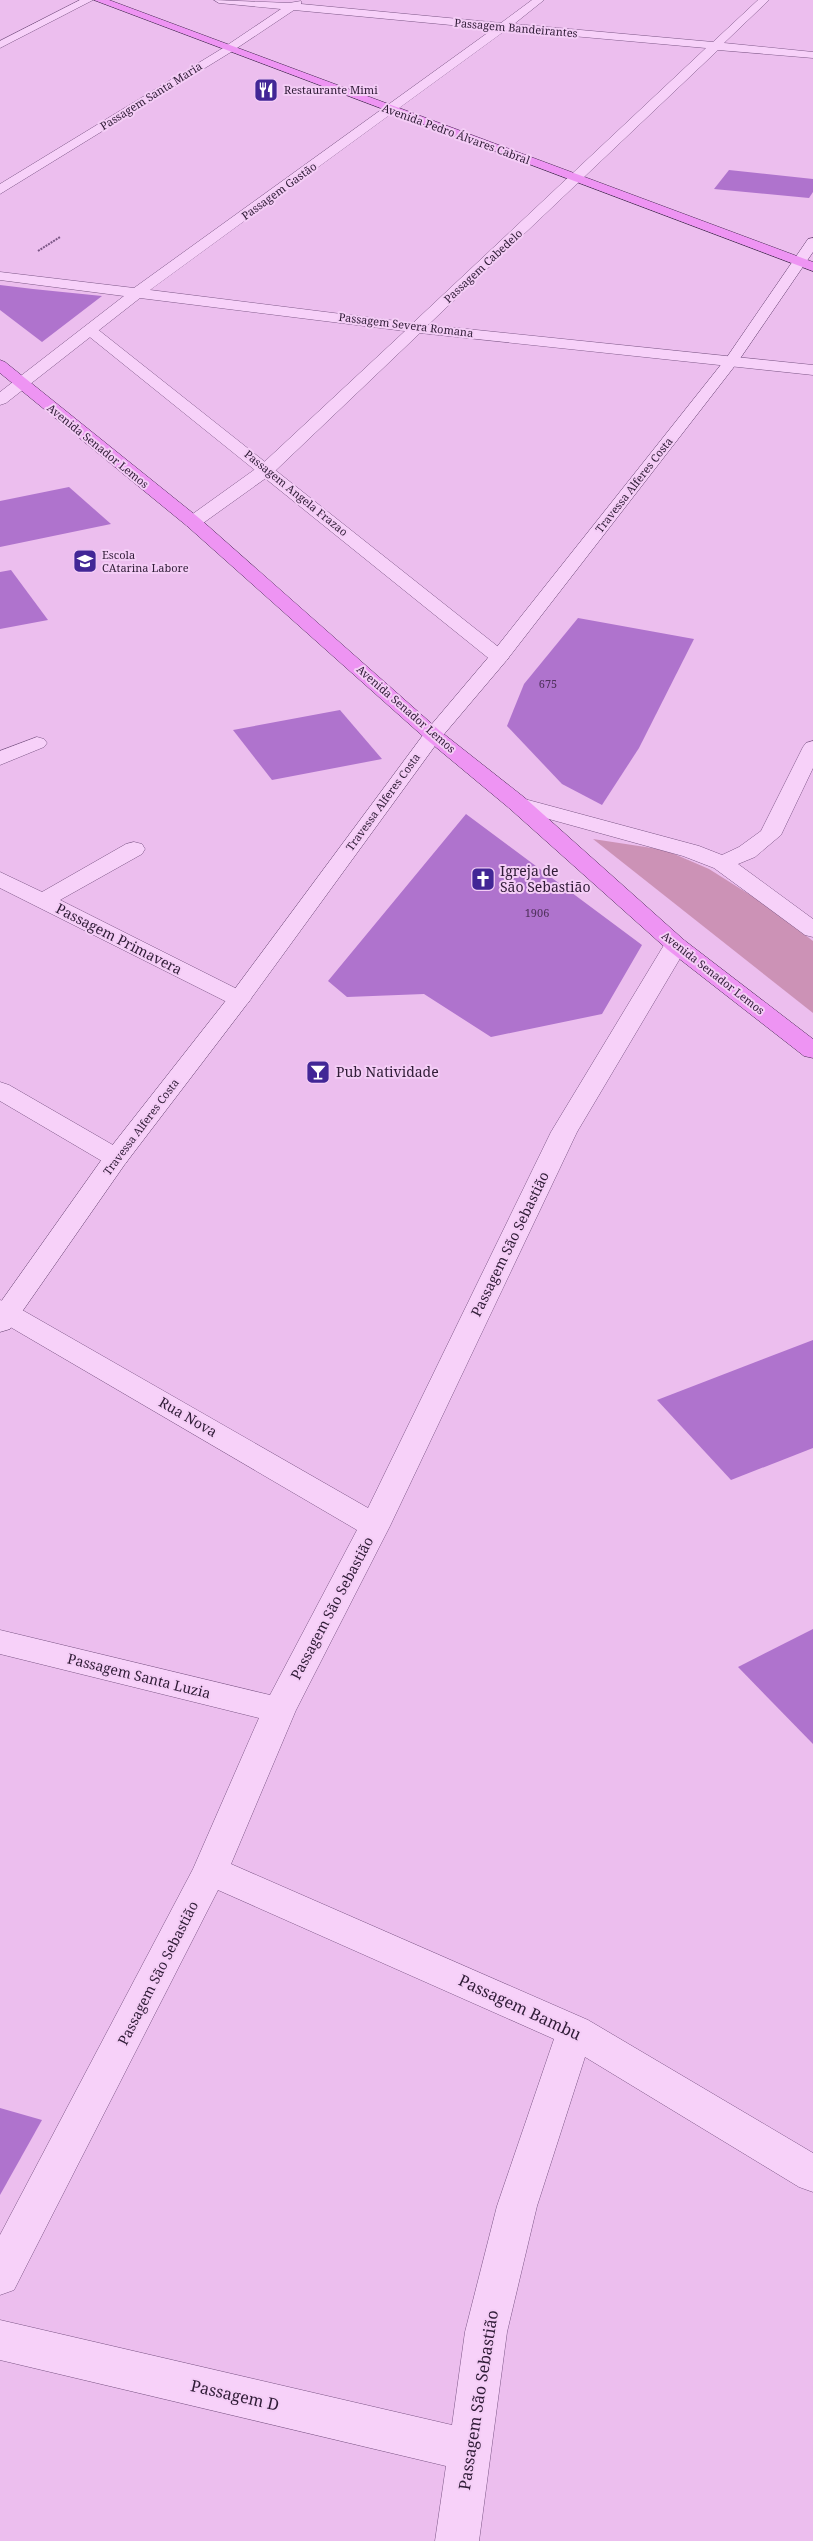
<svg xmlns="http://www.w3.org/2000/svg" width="813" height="2541" viewBox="0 0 813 2541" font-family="'Noto Serif',serif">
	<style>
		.green { fill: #cc92b6 }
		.building { fill: #af73cd }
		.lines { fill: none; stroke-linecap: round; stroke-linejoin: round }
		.lane-casing { stroke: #7c5786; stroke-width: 1 }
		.street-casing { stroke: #7c5786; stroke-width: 1 }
		.secondary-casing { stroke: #5d3a68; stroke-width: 1 }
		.primary-casing { stroke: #482b54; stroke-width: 1 }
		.path { stroke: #7c5786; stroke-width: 2; stroke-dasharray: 2 1; stroke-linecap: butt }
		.lane { fill: #f7d1f9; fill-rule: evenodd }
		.street { fill: #f7d1f9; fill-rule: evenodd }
		.secondary { fill: #f7d1f9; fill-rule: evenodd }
		.primary { fill: #ee94f3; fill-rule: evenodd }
		.labels { text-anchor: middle; stroke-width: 4; stroke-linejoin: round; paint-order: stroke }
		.far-street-label { font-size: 11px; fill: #2f1b36; stroke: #f4cdf6 }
		.far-poi-label { font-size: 11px; fill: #2f1b36; stroke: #f4cdf6; text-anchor: start }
		.number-label { font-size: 11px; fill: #4f315c }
		.poi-label { font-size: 14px; fill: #2f1b36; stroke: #f4cdf6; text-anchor: start }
		.street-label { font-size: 14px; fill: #2f1b36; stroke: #f4cdf6 }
		.near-street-label { font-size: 16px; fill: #2f1b36; stroke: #f4cdf6 }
	</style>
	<rect width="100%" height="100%" fill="#ecbeee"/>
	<polygon class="green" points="593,839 665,850 709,869 763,903 813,941 813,1013"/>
	<g class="building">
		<polygon points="729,170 813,179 813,192 809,198 714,189"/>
		<polygon points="0,285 33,289 102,296 42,342 0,310"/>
		<polygon points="69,487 111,524 0,547 0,501"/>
		<polygon points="11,570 48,620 0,629 0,572"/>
		<polygon points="578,618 694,639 639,748 602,805 562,784 507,726 524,684"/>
		<polygon points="340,710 382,759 272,780 233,730"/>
		<polygon points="466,814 642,945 602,1014 491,1037 424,994 347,997 328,981"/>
		<polygon points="813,1340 813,1448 731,1480 657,1400"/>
		<polygon points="813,1629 813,1744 738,1667"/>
		<polygon points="0,2108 42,2120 0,2195"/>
	</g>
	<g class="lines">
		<g class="lane-casing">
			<polygon id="lane" points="91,327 96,328 506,653 509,657 506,661 492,661 86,334 84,331 86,328"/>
		</g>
		<g class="street-casing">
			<g id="street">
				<polygon points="80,0 93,0 0,48 0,41"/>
				<path d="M214,0L289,3L301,1V4L501,23L532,0H544L514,24L713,42L758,0H769L724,43L813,52V58L718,50L428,325L813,365V375L420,333L273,473L199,526H187L184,522L187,518L261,465L405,331L140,298L6,403L0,405V392L124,296L0,280V272L134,288L493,29L294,10L231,52L0,194V184L223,48L281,9L219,3ZM506,30L706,48L413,323L150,290Z"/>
				<polygon points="37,737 44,739 47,743 44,747 0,765 0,751"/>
				<polygon points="813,741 813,768 781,835 755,857 738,864 813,919 813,937 805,935 714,868 683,856 509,808 506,803 509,798 517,797 699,846 722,855 739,847 761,831 803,747 806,743"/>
				<polygon points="134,842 142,844 145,849 142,854 60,900 247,994 251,999 247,1004 239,1006 231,1004 0,888 0,872 42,892 126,844"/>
				<polygon points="676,938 684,940 688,945 577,1132 390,1526 296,1710 231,1864 588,2020 813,2153 813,2192 799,2187 585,2057 537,2206 507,2332 479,2541 435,2541 446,2466 0,2360 0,2320 452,2425 465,2332 497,2206 554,2039 218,1890 14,2290 0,2295 0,2235 193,1869 259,1718 0,1654 0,1630 270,1695 357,1530 0,1321 0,1300 10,1303 368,1508 551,1132 664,945 668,940"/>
				<polygon points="0,1082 9,1085 125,1152 129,1158 125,1164 116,1166 107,1164 0,1101"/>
			</g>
		</g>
		<g class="secondary-casing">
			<polygon id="secondary" points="813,238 813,252 737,363 506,661 440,739 247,1004 125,1164 10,1329 0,1332 0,1303 107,1152 231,994 426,731 492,653 727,357 808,239"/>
		</g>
		<g class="primary-casing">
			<g id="primary">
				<polygon points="94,0 109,0 813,262 813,271"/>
				<polygon points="0,360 5,362 199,518 440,731 525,798 684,940 813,1039 813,1058 804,1056 668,950 509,808 426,739 187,526 0,373"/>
			</g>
		</g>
		<polyline class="path" points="38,251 60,237"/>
		<use href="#lane" class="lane"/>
		<use href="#street" class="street"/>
		<use href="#secondary" class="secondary"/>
		<use href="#primary" class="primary"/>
	</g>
	<defs>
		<g id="restaurant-square" transform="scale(1.25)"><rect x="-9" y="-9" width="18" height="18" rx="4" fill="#422696" stroke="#f4cdf6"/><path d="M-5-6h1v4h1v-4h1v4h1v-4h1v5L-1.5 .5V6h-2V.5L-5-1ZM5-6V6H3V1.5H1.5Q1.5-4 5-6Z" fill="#fff"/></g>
		<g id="school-square" transform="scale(1.25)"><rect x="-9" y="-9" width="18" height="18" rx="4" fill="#422696" stroke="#f4cdf6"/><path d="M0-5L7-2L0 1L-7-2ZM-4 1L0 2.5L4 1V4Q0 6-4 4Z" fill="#fff"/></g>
		<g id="church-square" transform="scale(1.25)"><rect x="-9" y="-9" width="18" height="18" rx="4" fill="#422696" stroke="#f4cdf6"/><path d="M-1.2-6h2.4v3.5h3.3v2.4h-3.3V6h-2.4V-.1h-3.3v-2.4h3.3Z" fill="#fff"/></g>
		<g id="bar-square" transform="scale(1.25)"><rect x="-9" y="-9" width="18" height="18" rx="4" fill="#422696" stroke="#f4cdf6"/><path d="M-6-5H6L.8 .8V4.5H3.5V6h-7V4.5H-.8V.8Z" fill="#fff"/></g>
	</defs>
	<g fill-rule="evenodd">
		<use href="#restaurant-square" x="266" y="90"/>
		<use href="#school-square" x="85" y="561"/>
		<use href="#church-square" x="483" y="879"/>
		<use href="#bar-square" x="318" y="1072"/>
	</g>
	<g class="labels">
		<g class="far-street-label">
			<text transform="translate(516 28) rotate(5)" y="4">Passagem Bandeirantes</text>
			<text transform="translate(151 96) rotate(-32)" y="4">Passagem Santa Maria</text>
			<text transform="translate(456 134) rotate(20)" y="4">Avenida Pedro Álvares Cabral</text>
			<text transform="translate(279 191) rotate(-36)" y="4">Passagem Gastão</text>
			<text transform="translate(483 266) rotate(-43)" y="4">Passagem Cabedelo</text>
			<text transform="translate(406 325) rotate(7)" y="4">Passagem Severa Romana</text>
			<text transform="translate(98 446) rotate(39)" y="4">Avenida Senador Lemos</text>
			<text transform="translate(634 485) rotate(-52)" y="4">Travessa Alferes Costa</text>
			<text transform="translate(296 493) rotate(39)" y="4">Passagem Angela Frazao</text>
			<text transform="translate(406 709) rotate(41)" y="4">Avenida Senador Lemos</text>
			<text transform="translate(383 802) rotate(-54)" y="4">Travessa Alferes Costa</text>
			<text transform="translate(713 973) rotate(38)" y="4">Avenida Senador Lemos</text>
			<text transform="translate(141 1127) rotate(-53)" y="4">Travessa Alferes Costa</text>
		</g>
		<g class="far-poi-label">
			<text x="284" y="94">Restaurante Mimi</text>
			<text x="102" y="559">Escola<tspan x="102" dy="13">CAtarina Labore</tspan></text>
		</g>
		<g class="number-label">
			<text x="548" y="688">675</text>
			<text x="537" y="917">1906</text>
		</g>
		<g class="poi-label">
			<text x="500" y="876">Igreja de<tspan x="500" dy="16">São Sebastião</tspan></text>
			<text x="336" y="1077">Pub Natividade</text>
		</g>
		<g class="street-label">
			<text transform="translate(119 939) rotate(27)" y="5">Passagem Primavera</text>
			<text transform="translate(510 1244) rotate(-64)" y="5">Passagem São Sebastião</text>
			<text transform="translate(188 1417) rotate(30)" y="5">Rua Nova</text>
			<text transform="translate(332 1608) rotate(-62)" y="5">Passagem São Sebastião</text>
			<text transform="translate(139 1676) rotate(14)" y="5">Passagem Santa Luzia</text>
			<text transform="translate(158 1973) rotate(-63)" y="5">Passagem São Sebastião</text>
		</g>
		<g class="near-street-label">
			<text transform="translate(520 2007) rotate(25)" y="6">Passagem Bambu</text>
			<text transform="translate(235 2395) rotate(13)" y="6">Passagem D</text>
			<text transform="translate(478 2400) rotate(-81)" y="6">Passagem São Sebastião</text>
		</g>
	</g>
</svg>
